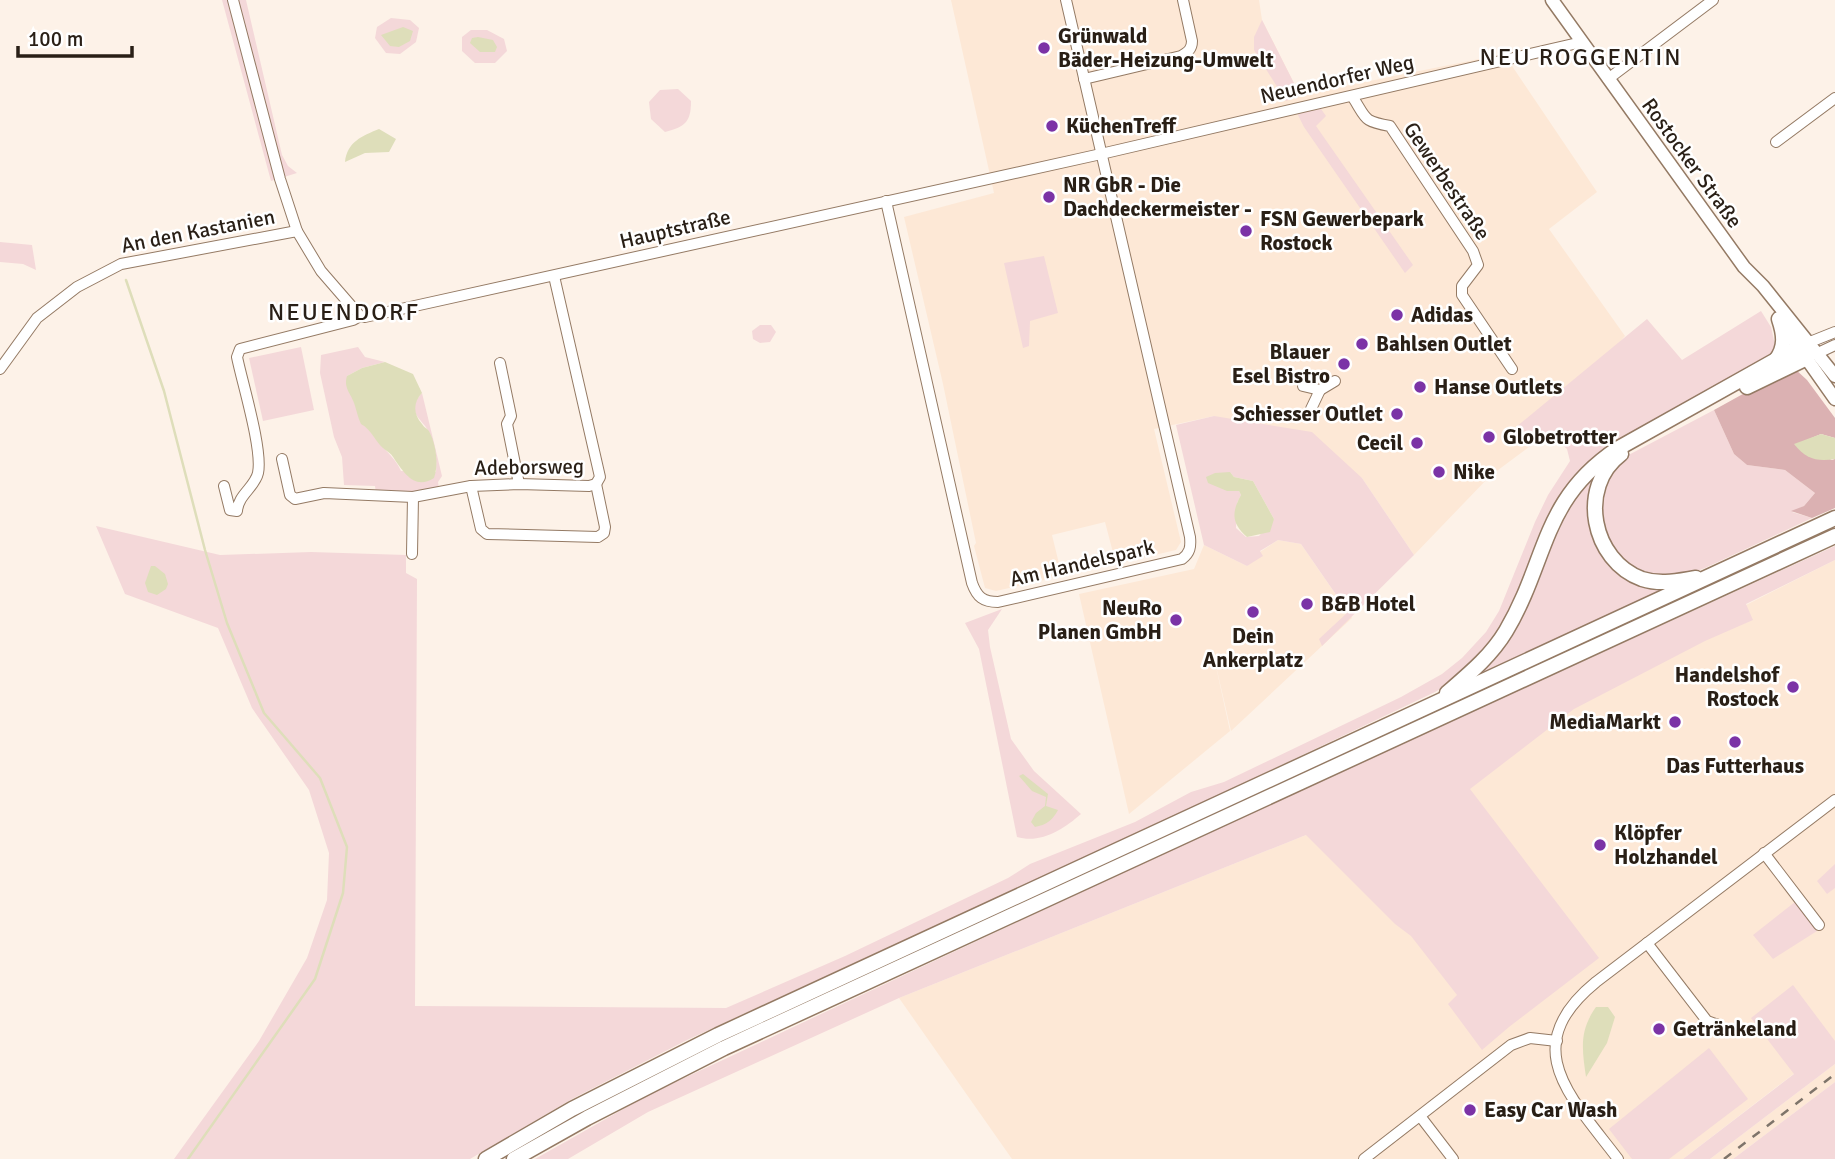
<svg xmlns="http://www.w3.org/2000/svg" width="1835" height="1159" viewBox="0 0 1835 1159" font-family="Signika,sans-serif">
	<style>
		.built { fill: #fde8d6 }
		.green { fill: #f4d8d9; fill-rule: evenodd }
		.forest { fill: #dbb1b2 }
		.water { fill: #dedeba }
		.lines { fill: none; stroke-linecap: round; stroke-linejoin: round }
		.stream { stroke: #dedeba; stroke-width: 2.5 }
		.minor-casing { stroke: #947a64; stroke-width: 12 }
		.major-casing { stroke: #947a64; stroke-width: 15 }
		.highway-casing { stroke: #947a64; stroke-width: 17 }
		.minor { stroke: #fff; stroke-width: 10 }
		.major { stroke: #fff; stroke-width: 12 }
		.highway { stroke: #fff; stroke-width: 14 }
		.rail { stroke: #7e746a; stroke-width: 2.5; stroke-dasharray: 9 9; stroke-linecap: butt }
		.poi-dot { fill: #7b33a6; stroke: #fff; stroke-width: 2.5 }
		.labels { text-anchor: middle; stroke-width: 5; stroke-linejoin: round; paint-order: stroke }
		.poi-label { font-size: 21px; font-weight: bold; fill: #291f16; stroke: #fff; text-anchor: start }
		.street-label { font-size: 21px; fill: #291f16; stroke: #fff }
		.quarter-label { font-size: 24px; letter-spacing: 2px; fill: #291f16; stroke: #fff }
	</style>
	<rect width="100%" height="100%" fill="#fdf2e8"/>
	<g class="built">
		<polygon points="951,0 1259,0 1262,20 1300,95 1504,54 1597,192 1549,229 1625,336 1614,349 1517,427 1529,447 1490,476 1414,555 1362,478 1214,416 1154,429 1181,542 1176,550 1116,564 1105,522 1052,535 1062,576 996,591 985,588 974,546 976,543 943,384 904,217 994,193"/>
		<polygon points="1278,540 1301,544 1352,618 1231,731 1213,653 1230,731 1129,814 1079,594 1194,569 1204,545 1247,566 1260,552"/>
		<polygon points="1835,560 1835,1042 1683,1159 1012,1159 899,998 1306,835 1335,802 1746,605"/>
		<polygon points="1835,1064 1835,1082 1733,1159 1710,1159"/>
	</g>
	<g class="green">
		<polygon points="222,0 246,0 282,155 288,166 297,173 271,181"/>
		<polygon points="391,18 410,20 419,28 416,42 400,54 386,53 375,38 377,27"/>
		<polygon points="1262,20 1300,95 1286,101 1254,50 1254,37"/>
		<polygon points="471,30 487,30 504,39 507,51 495,63 475,63 462,51 462,37"/>
		<path d="M678,89L691,101C691,122 685,127 665,132L651,119L649,102L660,90Z"/>
		<polygon points="1321,109 1326,116 1316,126 1413,265 1405,273 1304,127 1297,113"/>
		<polygon points="0,242 32,245 36,270 23,264 0,262"/>
		<polygon points="1044,256 1058,313 1030,321 1029,346 1023,348 1004,263"/>
		<polygon points="1761,311 1771,327 1775,345 1777,346 1774,355 1583,472 1498,638 1454,681 1435,692 1210,799 687,1040 572,1099 470,1159 174,1159 259,1041 307,958 327,900 329,853 309,790 252,708 218,628 125,594 96,526 220,555 311,552 406,555 406,573 417,579 415,1006 726,1008 845,956 1008,878 1030,864 1135,822 1191,792 1224,782 1401,697 1442,674 1462,658 1486,632 1499,611 1535,522 1548,495 1570,461 1567,449 1555,438 1542,440 1529,447 1516,427 1647,319 1682,360"/>
		<polygon points="760,325 771,325 776,332 770,342 760,343 753,339 752,331"/>
		<polygon points="301,347 314,410 263,421 249,358"/>
		<path d="M358,347L365,357L385,362L362,368L347,376C352,403 363,424 381,445C389,454 396,460 401,471L436,472C437,460 435,443 429,432C422,418 404,412 422,393L442,476L438,482L439,489L413,494L376,493L375,486L344,485L342,457L334,437L320,373L321,355Z"/>
		<polygon points="1714,410 1734,454 1747,465 1785,470 1815,493 1804,506 1792,512 1812,518 1705,568 1683,576 1646,576 1618,559 1599,523 1603,486 1619,460"/>
		<path d="M1214,416L1312,432L1362,478L1414,555L1322,646L1319,639L1348,612L1301,544L1278,540L1260,551L1263,556L1247,566L1204,545L1176,425ZM1230,472L1234,477L1253,481L1274,519L1259,536L1246,537L1236,528L1237,503L1241,495Z"/>
		<polygon points="1608,459 1596,482 1607,558 1670,586 1468,679 1477,672 1563,509"/>
		<polygon points="1835,546 1835,560 1746,604 1753,620 1705,641 1574,709 1470,789 1599,958 1509,1027 1482,1050 1448,1004 1457,995 1411,936 1395,924 1306,835 899,998 648,1112 568,1159 535,1159 648,1095 1261,808"/>
		<path d="M1002,609L988,630L990,647L1011,739L1034,771L1081,814C1064,829 1041,844 1017,837L979,649L965,623Z"/>
		<polygon points="1835,864 1835,888 1827,894 1817,881"/>
		<polygon points="1795,902 1817,931 1773,959 1753,935"/>
		<polygon points="1793,985 1835,1041 1835,1064 1710,1159 1683,1159 1794,1074 1751,1018"/>
		<polygon points="1709,1048 1748,1099 1669,1159 1632,1159 1609,1129"/>
		<polygon points="1835,1082 1835,1159 1733,1159"/>
	</g>
	<polygon class="forest" points="1795,369 1807,380 1835,418 1835,438 1821,434 1795,445 1832,460 1835,459 1835,508 1812,518 1791,511 1804,506 1815,493 1785,470 1747,465 1734,454 1714,410 1770,379"/>
	<g class="water">
		<polygon points="403,27 413,31 410,41 399,47 390,46 381,35"/>
		<polygon points="478,37 493,40 497,47 495,52 480,52 470,43 472,38"/>
		<path d="M379,129L396,139L389,152L365,153L345,162C347,142 362,136 379,129Z"/>
		<path d="M385,362L413,374L422,393C413,402 413,414 422,424C425,429 427,427 430,433C436,445 439,465 434,478C415,490 405,474 395,460C392,454 388,452 383,448C375,441 371,429 361,424C358,418 357,412 355,406C352,394 343,389 347,376L362,368Z"/>
		<path d="M1821,434L1835,438V459C1817,462 1806,459 1794,444Z"/>
		<path d="M1230,472L1234,477L1253,481L1274,519L1270,532L1247,537C1232,524 1231,513 1241,495L1239,491H1227L1208,483L1206,477L1215,473Z"/>
		<polygon points="151,566 155,566 165,574 168,584 166,589 157,595 148,592 145,583"/>
		<path d="M1023,774L1048,794L1046,806L1058,810C1053,820 1046,825 1035,827L1031,822L1036,813L1045,806L1046,797L1032,791L1019,776Z"/>
		<path d="M1596,1007H1608L1615,1017L1607,1043L1586,1077C1582,1049 1579,1031 1596,1007Z"/>
	</g>
	<g class="lines">
		<polyline class="stream" points="126,280 164,391 205,550 227,623 264,713 320,778 347,847 343,893 315,979 188,1159"/>
		<g class="minor-casing">
			<g id="minor">
				<polyline points="233,0 280,179 297,231 321,271 360,316 365,317 1101,154 1582,42"/>
				<path d="M1084,79L1181,56C1188,52 1192,49 1192,41L1183,0"/>
				<polyline points="1608,79 1713,0"/>
				<path d="M1352,96C1367,119 1362,121 1390,126L1473,251L1478,265L1462,286V295L1512,369"/>
				<polyline points="1776,142 1835,98"/>
				<path d="M886,201L972,583C977,597 983,602 998,602L1182,559C1190,553 1191,547 1190,537L1066,0"/>
				<polyline points="554,276 600,477 596,484"/>
				<polyline points="1810,342 1835,332"/>
				<polyline points="1818,353 1835,345"/>
				<polyline points="500,363 511,416 507,424 519,484"/>
				<polyline points="0,369 37,318 77,287 121,264 297,231"/>
				<polyline points="1303,386 1320,390 1335,381"/>
				<polyline points="1311,409 1320,390"/>
				<polyline points="282,459 290,495 295,499 324,493 413,497 471,486 519,484 589,486 596,484"/>
				<path d="M224,486L230,510L237,511C238,495 255,487 258,473C263,450 242,382 237,357L240,349L353,320L360,316"/>
				<polyline points="471,486 481,529 487,534 598,537 604,533 605,527 596,484"/>
				<polyline points="412,554 413,497"/>
				<polyline points="1764,853 1819,925"/>
				<polyline points="1647,943 1707,1021 1718,1025"/>
				<polyline points="1420,1116 1453,1159"/>
				<polyline points="1364,1159 1511,1045 1530,1038 1557,1041"/>
				<path d="M1618,1159C1571,1097 1516,1047 1596,982L1835,800"/>
			</g>
		</g>
		<g class="major-casing">
			<g id="major">
				<polyline points="1552,0 1744,267 1763,286 1835,376"/>
				<polyline points="1780,321 1835,399"/>
			</g>
		</g>
		<g class="highway-casing">
			<g id="highway">
				<path d="M1776,360C1786,347 1784,334 1779,319"/>
				<polyline points="1747,387 1807,358"/>
				<path d="M1621,454C1577,487 1592,561 1642,579C1661,585 1677,581 1696,578"/>
				<path d="M1447,693C1469,674 1491,656 1506,631C1548,560 1541,500 1617,449L1799,347"/>
				<polyline points="486,1159 572,1109 718,1035 1835,518"/>
				<polyline points="514,1159 587,1118 724,1048 1835,536"/>
			</g>
		</g>
		<use href="#minor" class="minor"/>
		<use href="#major" class="major"/>
		<use href="#highway" class="highway"/>
		<polyline class="rail" points="1724,1159 1835,1074"/>
	</g>
	<g class="poi-dot">
		<circle cx="1044" cy="48" r="7"/>
		<circle cx="1052" cy="126" r="7"/>
		<circle cx="1049" cy="197" r="7"/>
		<circle cx="1246" cy="231" r="7"/>
		<circle cx="1397" cy="315" r="7"/>
		<circle cx="1362" cy="344" r="7"/>
		<circle cx="1344" cy="364" r="7"/>
		<circle cx="1420" cy="387" r="7"/>
		<circle cx="1397" cy="414" r="7"/>
		<circle cx="1489" cy="437" r="7"/>
		<circle cx="1417" cy="443" r="7"/>
		<circle cx="1439" cy="472" r="7"/>
		<circle cx="1307" cy="604" r="7"/>
		<circle cx="1253" cy="612" r="7"/>
		<circle cx="1176" cy="620" r="7"/>
		<circle cx="1793" cy="687" r="7"/>
		<circle cx="1675" cy="722" r="7"/>
		<circle cx="1735" cy="742" r="7"/>
		<circle cx="1600" cy="845" r="7"/>
		<circle cx="1659" cy="1029" r="7"/>
		<circle cx="1470" cy="1110" r="7"/>
	</g>
	<g class="labels">
		<g class="poi-label">
			<text x="1058" y="43">Grünwald<tspan x="1058" dy="24">Bäder-Heizung-Umwelt</tspan></text>
			<text x="1066" y="133">KüchenTreff</text>
			<text x="1063" y="192">NR GbR - Die<tspan x="1063" dy="24">Dachdeckermeister -</tspan></text>
			<text x="1260" y="226">FSN Gewerbepark<tspan x="1260" dy="24">Rostock</tspan></text>
			<text x="1411" y="322">Adidas</text>
			<text x="1376" y="351">Bahlsen Outlet</text>
			<text x="1330" y="359" text-anchor="end">Blauer<tspan x="1330" dy="24">Esel Bistro</tspan></text>
			<text x="1434" y="394">Hanse Outlets</text>
			<text x="1383" y="421" text-anchor="end">Schiesser Outlet</text>
			<text x="1503" y="444">Globetrotter</text>
			<text x="1403" y="450" text-anchor="end">Cecil</text>
			<text x="1453" y="479">Nike</text>
			<text x="1321" y="611">B&amp;B Hotel</text>
			<text x="1162" y="615" text-anchor="end">NeuRo<tspan x="1162" dy="24">Planen GmbH</tspan></text>
			<text x="1253" y="643" text-anchor="middle">Dein<tspan x="1253" dy="24">Ankerplatz</tspan></text>
			<text x="1779" y="682" text-anchor="end">Handelshof<tspan x="1779" dy="24">Rostock</tspan></text>
			<text x="1661" y="729" text-anchor="end">MediaMarkt</text>
			<text x="1735" y="773" text-anchor="middle">Das Futterhaus</text>
			<text x="1614" y="840">Klöpfer<tspan x="1614" dy="24">Holzhandel</tspan></text>
			<text x="1673" y="1036">Getränkeland</text>
			<text x="1484" y="1117">Easy Car Wash</text>
		</g>
		<g class="street-label">
			<text transform="translate(1337 79) rotate(-13)" y="7">Neuendorfer Weg</text>
			<text transform="translate(1692 163) rotate(54)" y="7">Rostocker Straße</text>
			<text transform="translate(1447 181) rotate(56)" y="7">Gewerbestraße</text>
			<text transform="translate(675 229) rotate(-13)" y="7">Hauptstraße</text>
			<text transform="translate(198 231) rotate(-11)" y="7">An den Kastanien</text>
			<text transform="translate(529 467) rotate(-1)" y="7">Adeborsweg</text>
			<text transform="translate(1082 563) rotate(-13)" y="7">Am Handelspark</text>
		</g>
		<g class="quarter-label">
			<text x="1581" y="65">NEU ROGGENTIN</text>
			<text x="344" y="320">NEUENDORF</text>
		</g>
	</g>
	<path d="M18 46v10h114v-10" fill="none" stroke="#291f16" stroke-width="3.5"/>
	<text x="28" y="46" font-size="21" fill="#291f16" stroke="#ffffff" stroke-width="5" paint-order="stroke">100 m</text>
</svg>
